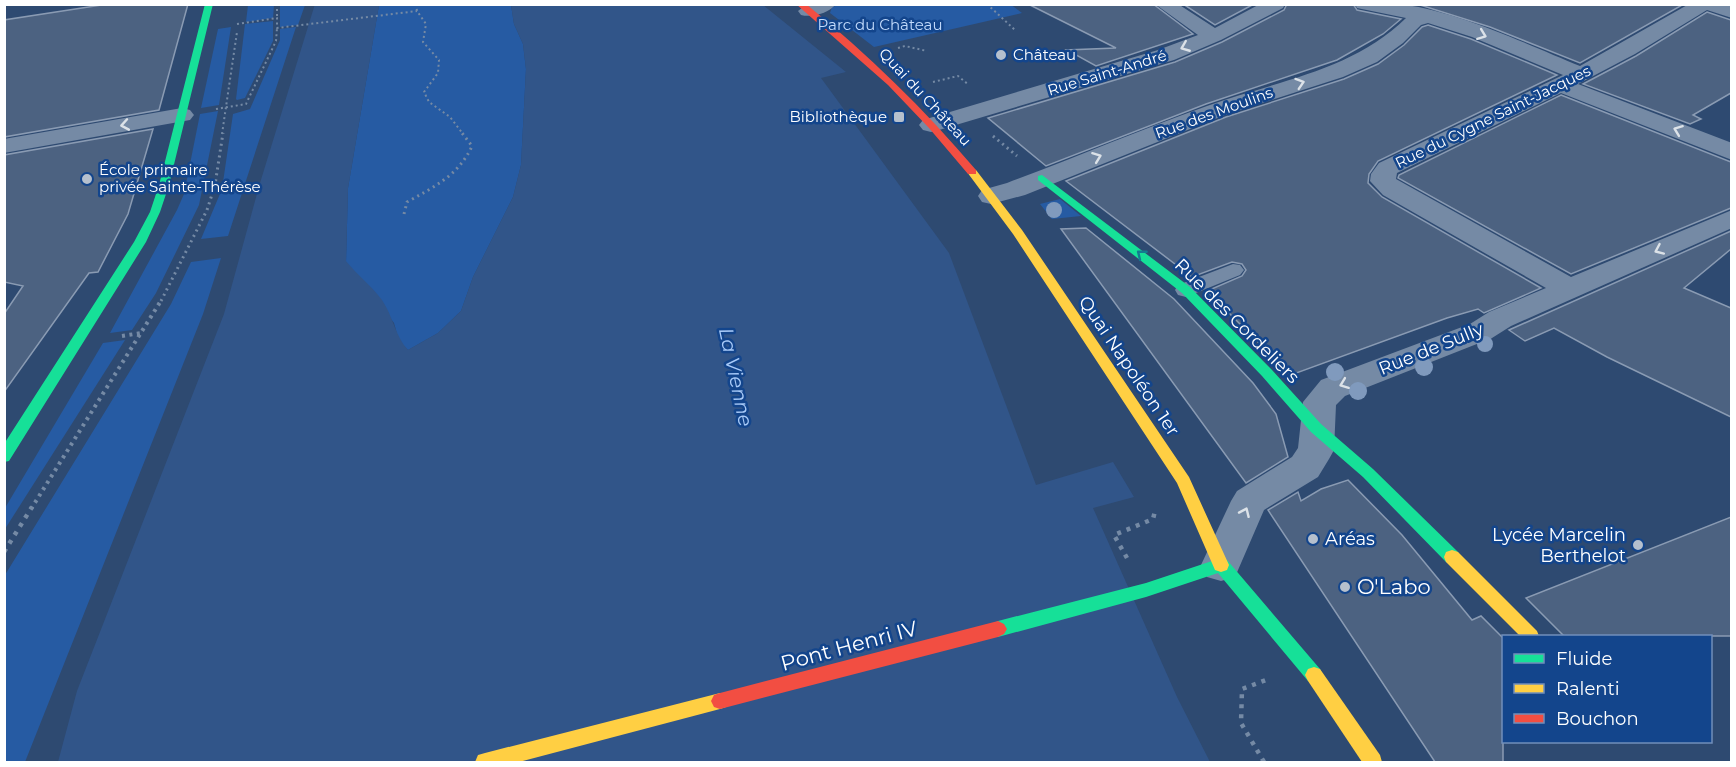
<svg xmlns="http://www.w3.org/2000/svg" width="1736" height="767" viewBox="0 0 1736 767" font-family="Montserrat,sans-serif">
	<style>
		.green { fill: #265ba3 }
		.water { fill: #315589 }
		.building { fill: #4c6281; stroke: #8a9bb3; stroke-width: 1.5 }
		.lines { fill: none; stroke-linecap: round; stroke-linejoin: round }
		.path-far3 { stroke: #758aa5; stroke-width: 2; stroke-dasharray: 2 3; stroke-linecap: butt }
		.path-far2 { stroke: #758aa5; stroke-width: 3; stroke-dasharray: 2 4; stroke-linecap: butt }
		.path-far1 { stroke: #758aa5; stroke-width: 4; stroke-dasharray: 3 4.5; stroke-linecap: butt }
		.path { stroke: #758aa5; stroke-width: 4.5; stroke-dasharray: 4 6; stroke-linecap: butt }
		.lane { fill: #758aa5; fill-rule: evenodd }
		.street { fill: #758aa5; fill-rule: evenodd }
		.fast { fill: #16e098; fill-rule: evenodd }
		.slow { fill: #ffcf43; fill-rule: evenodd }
		.jam { fill: #f24e42; fill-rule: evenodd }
		.tree { fill: #809abd }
		.oneway { stroke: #dce2e8 }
		.oneway2 { stroke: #147b90 }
		.poi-dot { fill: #b6c0cd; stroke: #13458c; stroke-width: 2 }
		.labels { text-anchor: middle; stroke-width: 5; stroke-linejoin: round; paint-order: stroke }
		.far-park-label { font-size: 15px; fill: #c3dbfc; stroke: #13458c }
		.far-poi-label { font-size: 15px; fill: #fff; stroke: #13458c; text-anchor: start }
		.far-street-label { font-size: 15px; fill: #fff; stroke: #13458c }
		.street-label { font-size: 18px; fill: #fff; stroke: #13458c }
		.poi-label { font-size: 18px; fill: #fff; stroke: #13458c; text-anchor: end }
		.water-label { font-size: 20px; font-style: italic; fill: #a8caf8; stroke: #13458c }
		.near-poi-label { font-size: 21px; fill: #fff; stroke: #13458c; text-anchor: start }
		.near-street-label { font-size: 21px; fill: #fff; stroke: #13458c }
	</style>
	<rect width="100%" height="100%" fill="#2e4a71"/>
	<g class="green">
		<polygon points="841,4 1010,4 1022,13 874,47 830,13 832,7"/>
		<polygon points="248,5 274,5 273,18 246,22"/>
		<polygon points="280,5 305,5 298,25 280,27"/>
		<polygon points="379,5 511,5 514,24 523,44 526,69 521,165 513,197 473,277 461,311 438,333 408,350 399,341 394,323 346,262 348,188"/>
		<polygon points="273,21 273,41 245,98 237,100 236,99 245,24"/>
		<polygon points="231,27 219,105 201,108 218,29"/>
		<polygon points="296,27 228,236 201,239 222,189 233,114 250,109 280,40 280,29"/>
		<polygon points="218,111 199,205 156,293 132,330 110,333 177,210 184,194 200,114"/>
		<polygon points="1060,199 1081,216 1052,219 1040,204"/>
		<polygon points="221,258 203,314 25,762 5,762 5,575 171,304 191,262"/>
		<polygon points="125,340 5,529 5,508 103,343"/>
	</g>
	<path class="water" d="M315,4L379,5L348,188L346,261C357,275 372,286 382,300C393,316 395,336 408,350L438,333L461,311L473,277L513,197L521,165L526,69L523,44L514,24L511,5H763L846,72L821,78L949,253L1036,485L1113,462L1134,497L1093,508L1177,697L1210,762H58L77,691L224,314L260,183Z"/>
	<g class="building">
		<polygon points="108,4 188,4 159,110 4,137 4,20"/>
		<polygon points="1028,4 1153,4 1193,34 1096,66 1067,50 1116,48"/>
		<polygon points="1183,4 1254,4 1215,25"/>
		<polygon points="1287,4 1353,4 1357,10 1401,19 1383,34 1337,60 1206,104 1046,166 988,118 1175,62 1222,42 1284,10"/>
		<polygon points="1417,4 1684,4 1580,63 1490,27"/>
		<polygon points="1707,12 1731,20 1731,93 1693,115 1701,119 1690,124 1583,84 1636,56"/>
		<polygon points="1428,25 1471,39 1557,75 1378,161 1369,174 1368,183 1382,197 1541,288 1484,313 1478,309 1447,318 1291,375 1207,291 1242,276 1246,270 1242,264 1232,262 1192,277 1066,181 1226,117 1344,79 1378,64 1404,45 1422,27"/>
		<polygon points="1561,95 1731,162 1731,208 1571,274 1398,178 1399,175"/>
		<polygon points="153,129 128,214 98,272 89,273 4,392 4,314 23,286 4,282 4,155"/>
		<polygon points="1086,228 1174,299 1253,383 1276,414 1288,457 1246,483 1061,229"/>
		<polygon points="1731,231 1731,249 1684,288 1731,308 1731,417 1607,357 1554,328 1525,341 1509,330"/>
		<polygon points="1348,480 1402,535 1472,620 1481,616 1503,638 1503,762 1435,762 1268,510 1298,492 1301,501 1321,489"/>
		<polygon points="1731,517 1731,636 1564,636 1526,598"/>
	</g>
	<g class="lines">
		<g class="path-far3">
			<polyline points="277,4 277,18"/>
			<polyline points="416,4 417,11 426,24 423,42 439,60 438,73 424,92 429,102 450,117 463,134"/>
			<polyline points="987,4 1015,30"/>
			<polyline points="237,24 277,18 277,28 417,11"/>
			<polyline points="898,48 905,46 927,51"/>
			<polyline points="933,82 958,76 969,85"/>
			<polyline points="216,109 246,104 276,41 277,28"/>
			<polyline points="222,134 237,32"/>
		</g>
		<g class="path-far2">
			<polyline points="993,136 1017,156"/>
			<path d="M404,214L407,202C434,187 459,175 472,146L462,133"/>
			<polyline points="161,301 207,210 215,185 223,133"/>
		</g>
		<g class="path-far1">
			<polyline points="122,336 141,333"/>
			<polyline points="31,509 162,299"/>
		</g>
		<g class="path">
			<polyline points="4,552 32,507"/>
			<polyline points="1127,558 1114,535 1153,519 1155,511"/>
			<polyline points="1264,762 1241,723 1242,689 1266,680"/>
		</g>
		<polygon class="lane" points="1233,264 1240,265 1244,270 1240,275 1186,297 1178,295 1175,290 1178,285"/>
		<g class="street">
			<path d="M807,4H836C829,13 812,18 801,15L798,11Z"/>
			<polygon points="1155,4 1178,4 1215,28 1260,4 1285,4 1283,8 1221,40 1174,60 939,130 931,132 923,130 919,125 923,120 1158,50 1198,35"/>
			<path d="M1355,4C1368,4 1383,4 1396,4C1452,8 1528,45 1580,66L1689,4L1732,5V18L1707,10L1635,54L1578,84L1732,143V160L1561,93L1397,173L1396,179L1571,277L1732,210V228L1511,326L1492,338L1345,396L1336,405L1334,450L1329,459L1318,477L1264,510L1235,577L1221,581L1207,577L1201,565L1231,501L1237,491L1292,457L1298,448L1303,402L1321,380L1470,324L1489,312L1546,288L1383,195L1370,181L1371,174L1379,163L1563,75L1472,37L1428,23L1421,25L1403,43L1377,62L1343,77L1225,115L1025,195L991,204L982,202L978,196L982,190L1007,183C1074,158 1140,130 1207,106C1276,81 1352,71 1406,18L1357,8Z"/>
			<polygon points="182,108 190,110 194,115 190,120 4,153 4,139"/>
		</g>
		<g class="fast">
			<polygon points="205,4 213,4 169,185 160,212 146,242 9,461 4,462 4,444 134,242 150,212 159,185"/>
			<polygon points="1042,175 1190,287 1272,370 1321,424 1373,469 1458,552 1460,557 1458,562 1452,564 1446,562 1363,477 1311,432 1262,376 1182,293 1038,180 1038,176"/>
			<polygon points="1221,558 1227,560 1320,669 1323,675 1320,681 1314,683 1308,681 1218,573 1146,597 998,637 992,634 989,629 992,624 998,621 1146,583"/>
		</g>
		<g class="slow">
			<polygon points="972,169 976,170 1022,230 1189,477 1229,565 1227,570 1221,572 1215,570 1177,483 1013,234 967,172"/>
			<polygon points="1452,550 1458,552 1537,631 1539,636 1520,636 1446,562 1444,557 1446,552"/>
			<polygon points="1314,667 1320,669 1380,755 1382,762 1362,762 1308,681 1305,675 1308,669"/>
			<polygon points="720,693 726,695 729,701 726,707 720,709 519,762 475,762 478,755 485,753"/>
		</g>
		<g class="jam">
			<path d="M796,4H806C868,54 924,109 976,170V174H968L929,128L888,85Z"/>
			<polygon points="998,621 1004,624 1007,629 1004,634 998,637 720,709 714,707 711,701 714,695 720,693"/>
		</g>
	</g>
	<g class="tree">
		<circle cx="1054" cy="210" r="8"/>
		<circle cx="1485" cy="344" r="8"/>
		<circle cx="1424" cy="367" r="9"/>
		<circle cx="1335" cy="372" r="9"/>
		<circle cx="1358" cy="391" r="9"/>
	</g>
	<defs><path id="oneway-chevron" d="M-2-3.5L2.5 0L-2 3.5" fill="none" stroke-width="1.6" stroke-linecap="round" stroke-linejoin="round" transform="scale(1.5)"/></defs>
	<g class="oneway">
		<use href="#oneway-chevron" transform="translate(1482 35) rotate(21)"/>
		<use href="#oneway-chevron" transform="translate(1185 47) rotate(158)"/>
		<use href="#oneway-chevron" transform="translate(1300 83) rotate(-18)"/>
		<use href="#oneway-chevron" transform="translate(125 125) rotate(170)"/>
		<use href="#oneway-chevron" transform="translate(1678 130) rotate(-159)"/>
		<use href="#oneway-chevron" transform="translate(1097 157) rotate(-21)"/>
		<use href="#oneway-chevron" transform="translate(1659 250) rotate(156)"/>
		<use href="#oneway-chevron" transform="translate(1344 384) rotate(159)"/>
		<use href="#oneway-chevron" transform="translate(1245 512) rotate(-66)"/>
	</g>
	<use class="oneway2" href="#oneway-chevron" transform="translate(1141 254) rotate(-141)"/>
	<g class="poi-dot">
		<circle cx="1001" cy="55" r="6"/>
		<rect x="893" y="111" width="12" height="12" rx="3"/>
		<circle cx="87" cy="179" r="6"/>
		<circle cx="1313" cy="539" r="6"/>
		<circle cx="1638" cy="545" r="6"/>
		<circle cx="1345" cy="587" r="6"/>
	</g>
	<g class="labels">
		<g class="far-park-label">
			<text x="880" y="30">Parc du Château</text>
		</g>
		<g class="far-poi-label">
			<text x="1013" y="60">Château</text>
			<text x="887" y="122" text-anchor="end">Bibliothèque</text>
			<text x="99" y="175">École primaire<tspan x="99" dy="17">privée Sainte-Thérèse</tspan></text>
		</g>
		<g class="far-street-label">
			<text transform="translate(1107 73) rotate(-17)" y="5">Rue Saint-André</text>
			<text transform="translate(925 97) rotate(47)" y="5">Quai du Château</text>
			<text transform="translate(1214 113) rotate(-20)" y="5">Rue des Moulins</text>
			<text transform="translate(1493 117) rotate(-26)" y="5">Rue du Cygne Saint-Jacques</text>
		</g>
		<g class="street-label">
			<text transform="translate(1237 321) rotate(45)" y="6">Rue des Cordeliers</text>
			<text transform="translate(1431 349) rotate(-22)" y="6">Rue de Sully</text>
			<text transform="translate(1129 366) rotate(56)" y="6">Quai Napoléon 1er</text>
		</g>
		<g class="poi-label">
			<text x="1626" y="541">Lycée Marcelin<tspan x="1626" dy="21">Berthelot</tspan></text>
			<text x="1325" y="545" text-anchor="start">Aréas</text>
		</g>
		<g class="water-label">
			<text transform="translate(736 377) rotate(78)" y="7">La Vienne</text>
		</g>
		<g class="near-poi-label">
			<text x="1357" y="594">O'Labo</text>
		</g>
		<g class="near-street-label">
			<text transform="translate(849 646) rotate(-15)" y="7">Pont Henri IV</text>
		</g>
	</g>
	<rect width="1736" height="767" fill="none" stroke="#ffffff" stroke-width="12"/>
	<rect x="1502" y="635" width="210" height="108" fill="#13458c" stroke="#718fba" stroke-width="1.5"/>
	<rect x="1514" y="654" width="30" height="9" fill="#16e098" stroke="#718fba" stroke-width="1.5"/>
	<text x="1556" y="665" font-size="18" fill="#ffffff">Fluide</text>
	<rect x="1514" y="684" width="30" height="9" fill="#ffcf43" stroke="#718fba" stroke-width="1.5"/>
	<text x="1556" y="695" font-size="18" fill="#ffffff">Ralenti</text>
	<rect x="1514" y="714" width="30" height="9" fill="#f24e42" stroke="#718fba" stroke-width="1.5"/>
	<text x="1556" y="725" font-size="18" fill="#ffffff">Bouchon</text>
</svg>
